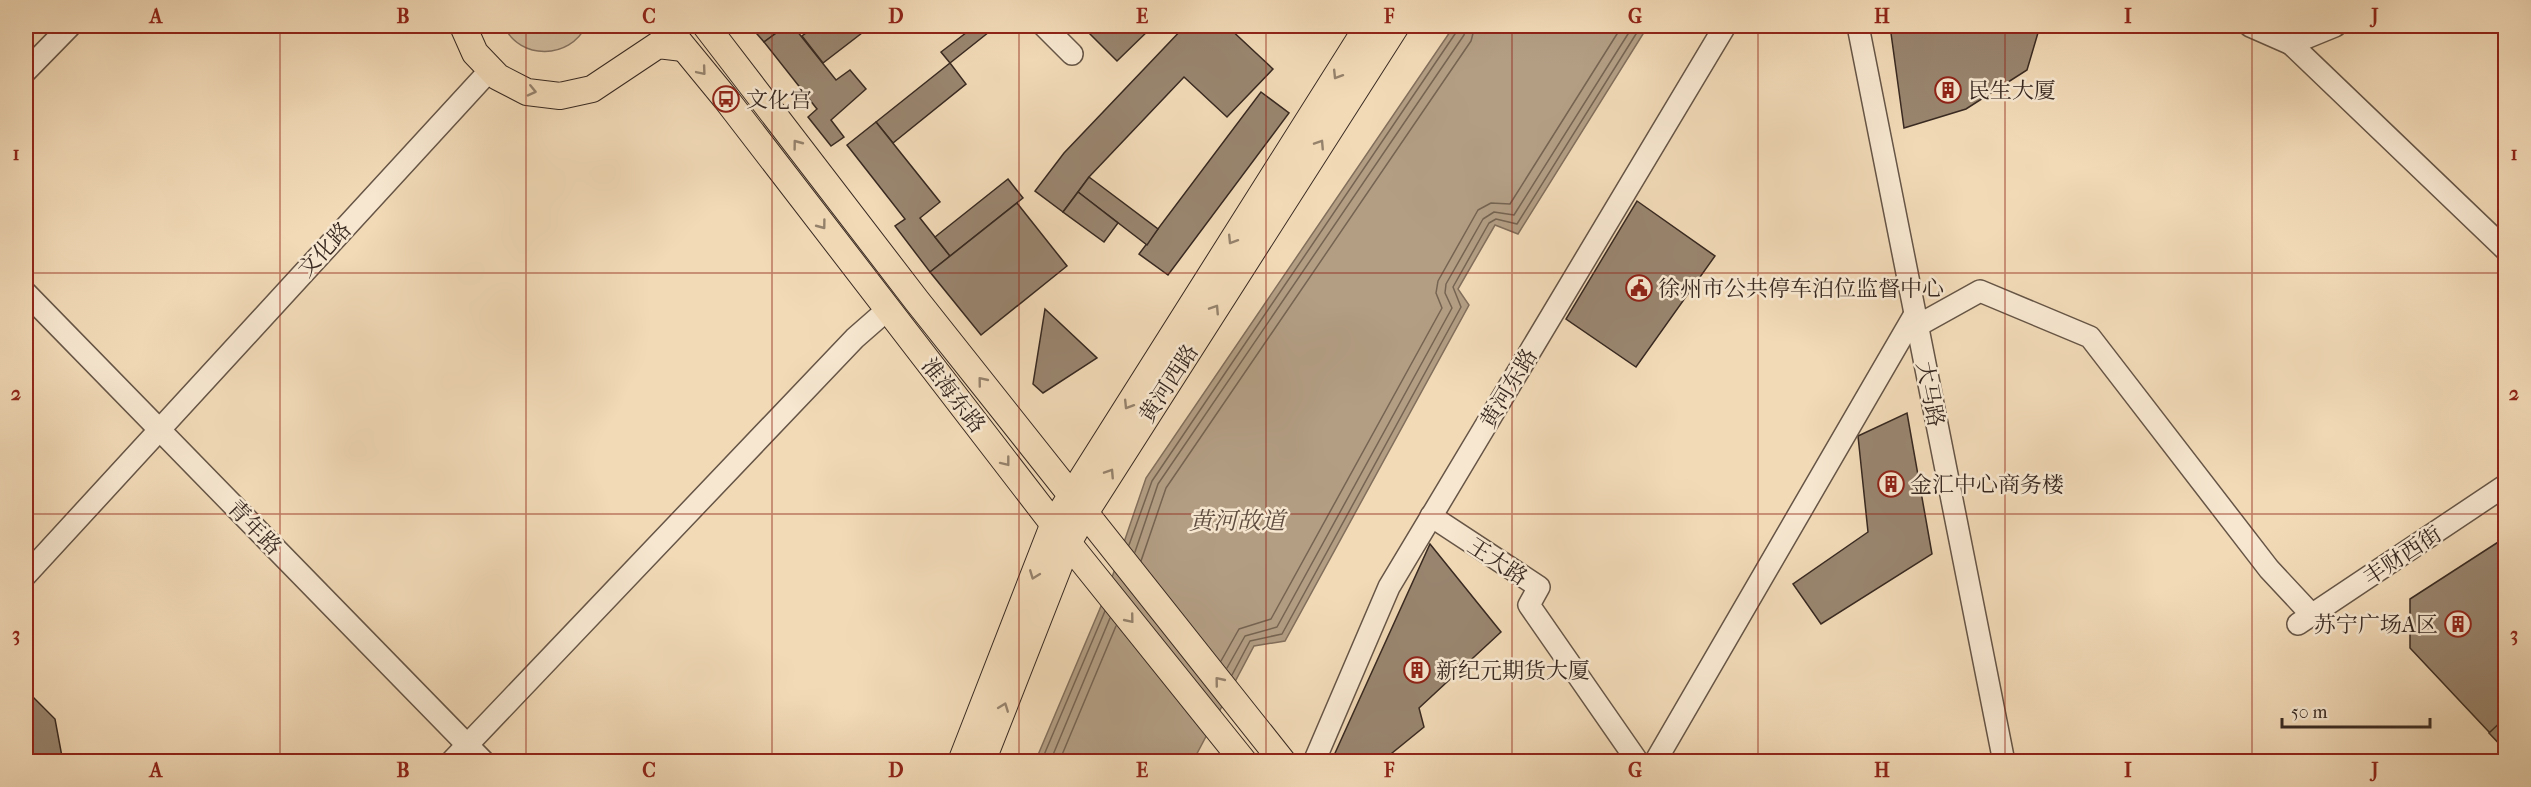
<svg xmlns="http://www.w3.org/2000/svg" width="2531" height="787" viewBox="0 0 2531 787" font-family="'IM FELL French Canon','Noto Serif SC',serif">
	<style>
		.green { fill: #d2bc9e; stroke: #857260; stroke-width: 1.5 }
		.water { fill: #b39e84; stroke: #826f5c; stroke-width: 1.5 }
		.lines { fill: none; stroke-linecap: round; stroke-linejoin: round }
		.shore { stroke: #766452; stroke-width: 1.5 }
		.building { fill: #99856f; stroke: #382921; stroke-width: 1.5 }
		.minor-casing { stroke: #665546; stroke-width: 24 }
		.major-casing { stroke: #382921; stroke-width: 28 }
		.minor { stroke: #f7e7d0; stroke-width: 21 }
		.major { stroke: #f2dab7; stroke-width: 26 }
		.oneway { stroke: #95826c }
		.grid { fill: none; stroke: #8f2418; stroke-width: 1.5; stroke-opacity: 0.55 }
		.labels { text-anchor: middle; stroke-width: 5; stroke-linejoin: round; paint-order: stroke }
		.poi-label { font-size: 22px; fill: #382921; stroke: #f7e7d0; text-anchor: start }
		.street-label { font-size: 22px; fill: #382921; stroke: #f7e7d0 }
		.water-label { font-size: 24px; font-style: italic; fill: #5d4c3f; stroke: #f7e7d0 }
		.neatline { fill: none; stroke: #8f2418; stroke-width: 2 }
		.grid-label { font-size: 20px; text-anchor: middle; font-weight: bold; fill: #8f2418 }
	</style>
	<rect width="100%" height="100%" fill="#f2dab7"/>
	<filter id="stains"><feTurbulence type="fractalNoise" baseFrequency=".00333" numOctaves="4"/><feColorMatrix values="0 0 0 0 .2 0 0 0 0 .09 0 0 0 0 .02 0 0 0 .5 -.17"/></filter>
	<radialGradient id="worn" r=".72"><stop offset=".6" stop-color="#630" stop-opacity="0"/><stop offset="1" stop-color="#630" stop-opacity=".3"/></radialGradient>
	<path class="green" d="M504,26H586C570,59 520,61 504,26Z"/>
	<polygon class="water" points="1454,26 1648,26 1518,234 1495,225 1458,289 1469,305 1285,641 1254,646 1193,761 1035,762 1107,592 1146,478"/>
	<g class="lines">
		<g class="shore">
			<polyline points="1129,545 1152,481 1457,31 1459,26"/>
			<polyline points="1135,552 1158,484 1464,35 1466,26"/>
			<polyline points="1141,561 1166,488 1471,41 1475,26"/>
			<polyline points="1221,661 1239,629 1271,619 1442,308 1436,293 1438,281 1478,210 1491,203 1510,204 1622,26"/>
			<polyline points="1227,668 1245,636 1277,627 1452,308 1445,293 1446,284 1483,219 1494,212 1514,215 1633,26"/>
			<polyline points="1232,675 1250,641 1282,634 1461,307 1453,287 1489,223 1496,219 1517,224 1641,26"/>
			<polyline points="1041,762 1105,611"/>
			<polyline points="1050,762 1110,618"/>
			<polyline points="1059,762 1116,626"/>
		</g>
	</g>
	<g class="building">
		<polygon points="750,26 786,26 764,42"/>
		<polygon points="786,26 793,26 836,80 850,70 866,89 831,120 844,137 831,146 808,117 817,109 764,42"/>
		<polygon points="816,26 871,26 823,63 802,36"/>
		<polygon points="975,26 983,26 989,32 950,63 941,52"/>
		<polygon points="1082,26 1153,26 1117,61"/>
		<polygon points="1185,26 1227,26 1273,69 1227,117 1184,77 1089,177 1063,212 1035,191 1064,153"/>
		<polygon points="1890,26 2040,26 2027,70 1966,109 1904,128"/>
		<polygon points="950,63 966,84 893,143 876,122"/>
		<polygon points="1261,92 1289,113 1168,275 1139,254"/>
		<polygon points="876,122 940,202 920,218 950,256 930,272 895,226 905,219 847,145"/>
		<polygon points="1089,177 1158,229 1147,245 1078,192"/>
		<polygon points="1008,179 1023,198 950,256 935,237"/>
		<polygon points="1078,192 1118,223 1104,242 1063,212"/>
		<polygon points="1637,201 1715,256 1636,367 1566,319"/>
		<polygon points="1017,203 1067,266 981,335 930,272"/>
		<polygon points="1045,309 1097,358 1043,393 1033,384"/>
		<polygon points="1907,413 1932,554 1821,624 1793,584 1868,532 1858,436"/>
		<polygon points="2506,537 2506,750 2410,648 2410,599"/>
		<polygon points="1430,544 1501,632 1419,708 1424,727 1381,762 1331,762"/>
		<polygon points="26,690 55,719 63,762 26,762"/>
		<polygon points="2506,717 2506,751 2489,733"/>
	</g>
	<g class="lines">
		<g class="minor-casing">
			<g id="minor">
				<polyline points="1044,26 1072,54"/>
				<polyline points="1858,26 2004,762"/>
				<polyline points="2250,26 2291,44 2335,26"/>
				<polyline points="2291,44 2506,250"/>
				<polyline points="26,71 70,26"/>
				<polyline points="26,293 484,762"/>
				<polyline points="1917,326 1980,291 2090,337 2269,569 2310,613"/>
				<polyline points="1431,516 1539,587 1529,605 1638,762"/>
				<polyline points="26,575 491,69"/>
				<polyline points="2298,624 2506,485"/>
				<polyline points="451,762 855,338 887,310"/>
				<polyline points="1314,762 1389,587 1725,26"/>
				<polyline points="1655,762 1915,314"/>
			</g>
		</g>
		<g class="major-casing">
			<g id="major">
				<polyline points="463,26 475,53 498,77 527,92 560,96 592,89 658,45 683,48"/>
				<polyline points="666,26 726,99 1068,543 1244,762"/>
				<polyline points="706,26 917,301 1283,762"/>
				<polyline points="961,762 1054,523 1368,26"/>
				<polyline points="982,762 1068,543 1085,513 1396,26"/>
			</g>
		</g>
		<use href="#minor" class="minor"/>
		<use href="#major" class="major"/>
	</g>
	<defs><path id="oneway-chevron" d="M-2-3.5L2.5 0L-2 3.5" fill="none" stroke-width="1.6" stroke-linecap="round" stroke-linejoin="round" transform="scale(1.5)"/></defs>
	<g class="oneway">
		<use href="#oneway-chevron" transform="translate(702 71) rotate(50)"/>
		<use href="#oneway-chevron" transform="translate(1337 75) rotate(122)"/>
		<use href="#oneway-chevron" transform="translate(532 91) rotate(13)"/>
		<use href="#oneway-chevron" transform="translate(797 144) rotate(-127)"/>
		<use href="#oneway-chevron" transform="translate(1320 144) rotate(-57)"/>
		<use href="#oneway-chevron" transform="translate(822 225) rotate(53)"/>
		<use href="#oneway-chevron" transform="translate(1232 240) rotate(122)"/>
		<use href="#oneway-chevron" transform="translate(1215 309) rotate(-57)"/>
		<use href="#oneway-chevron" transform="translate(982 381) rotate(-129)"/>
		<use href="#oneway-chevron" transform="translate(1128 405) rotate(122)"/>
		<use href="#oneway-chevron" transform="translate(1006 462) rotate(52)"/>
		<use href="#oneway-chevron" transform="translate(1110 473) rotate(-57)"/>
		<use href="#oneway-chevron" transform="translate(1034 575) rotate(111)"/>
		<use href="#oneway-chevron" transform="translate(1130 619) rotate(51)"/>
		<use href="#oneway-chevron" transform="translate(1219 681) rotate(-129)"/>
		<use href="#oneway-chevron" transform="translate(1004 707) rotate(-69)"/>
	</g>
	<path class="grid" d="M280,26V762M526,26V762M772,26V762M1019,26V762M1266,26V762M1512,26V762M1758,26V762M2005,26V762M2252,26V762M26,273H2506M26,514H2506"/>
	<defs>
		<g id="building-ring" transform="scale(1.35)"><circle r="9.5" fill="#f7e7d0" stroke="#8f2418" stroke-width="1.5"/><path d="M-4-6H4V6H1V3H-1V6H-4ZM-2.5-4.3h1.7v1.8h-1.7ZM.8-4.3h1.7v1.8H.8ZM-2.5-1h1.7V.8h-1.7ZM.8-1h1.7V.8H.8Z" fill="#8f2418"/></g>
		<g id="bus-ring" transform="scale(1.35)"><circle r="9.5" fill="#f7e7d0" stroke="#8f2418" stroke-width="1.5"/><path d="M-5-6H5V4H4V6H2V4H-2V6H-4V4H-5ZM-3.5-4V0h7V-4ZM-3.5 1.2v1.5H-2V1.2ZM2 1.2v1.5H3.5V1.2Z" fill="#8f2418"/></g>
		<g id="civic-ring" transform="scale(1.35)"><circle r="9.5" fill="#f7e7d0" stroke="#8f2418" stroke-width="1.5"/><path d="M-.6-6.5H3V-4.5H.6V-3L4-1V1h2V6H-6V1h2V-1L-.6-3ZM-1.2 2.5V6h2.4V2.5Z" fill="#8f2418"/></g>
	</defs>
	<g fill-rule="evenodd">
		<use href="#building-ring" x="1948" y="90"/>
		<use href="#bus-ring" x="726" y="99"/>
		<use href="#civic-ring" x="1639" y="288"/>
		<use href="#building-ring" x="1891" y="484"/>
		<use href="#building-ring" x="2458" y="624"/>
		<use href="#building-ring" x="1417" y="670"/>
	</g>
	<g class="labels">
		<g class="poi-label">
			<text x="1968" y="98">民生大厦</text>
			<text x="746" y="107">文化宫</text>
			<text x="1658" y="296">徐州市公共停车泊位监督中心</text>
			<text x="1910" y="492">金汇中心商务楼</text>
			<text x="2438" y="632" text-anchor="end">苏宁广场A区</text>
			<text x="1436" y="678">新纪元期货大厦</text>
		</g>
		<g class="street-label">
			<text transform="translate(324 249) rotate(-47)" y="8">文化路</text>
			<text transform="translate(1168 383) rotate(-57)" y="8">黄河西路</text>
			<text transform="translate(1508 388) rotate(-59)" y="8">黄河东路</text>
			<text transform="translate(1931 394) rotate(79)" y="8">大马路</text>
			<text transform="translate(954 395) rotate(52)" y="8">淮海东路</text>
			<text transform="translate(255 527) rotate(46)" y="8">青年路</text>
			<text transform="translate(2402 555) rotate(-33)" y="8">丰财西街</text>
			<text transform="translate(1498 561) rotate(33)" y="8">王大路</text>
		</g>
		<g class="water-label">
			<text x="1237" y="529">黄河故道</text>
		</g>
	</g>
	<rect width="2531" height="787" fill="none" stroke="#f2dab7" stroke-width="66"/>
	<path d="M2282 718v9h148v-9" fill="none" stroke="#382921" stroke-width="3"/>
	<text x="2291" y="718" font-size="18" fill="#382921" stroke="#f7e7d0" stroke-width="4.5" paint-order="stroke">50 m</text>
	<rect x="33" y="33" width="2465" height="721" class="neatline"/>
	<g class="grid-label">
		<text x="156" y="23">A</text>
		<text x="403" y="23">B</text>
		<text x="649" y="23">C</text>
		<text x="896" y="23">D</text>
		<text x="1142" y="23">E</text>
		<text x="1389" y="23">F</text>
		<text x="1635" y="23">G</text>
		<text x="1882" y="23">H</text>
		<text x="2128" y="23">I</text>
		<text x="2375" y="23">J</text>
		<text x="16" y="160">1</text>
		<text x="2514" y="160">1</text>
		<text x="16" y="400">2</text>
		<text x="2514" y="400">2</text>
		<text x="16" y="641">3</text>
		<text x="2514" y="641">3</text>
		<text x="156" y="777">A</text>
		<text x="403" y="777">B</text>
		<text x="649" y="777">C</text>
		<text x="896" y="777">D</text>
		<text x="1142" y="777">E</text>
		<text x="1389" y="777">F</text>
		<text x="1635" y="777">G</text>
		<text x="1882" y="777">H</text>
		<text x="2128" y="777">I</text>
		<text x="2375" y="777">J</text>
	</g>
	<rect width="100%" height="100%" filter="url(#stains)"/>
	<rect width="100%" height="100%" fill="url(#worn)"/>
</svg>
